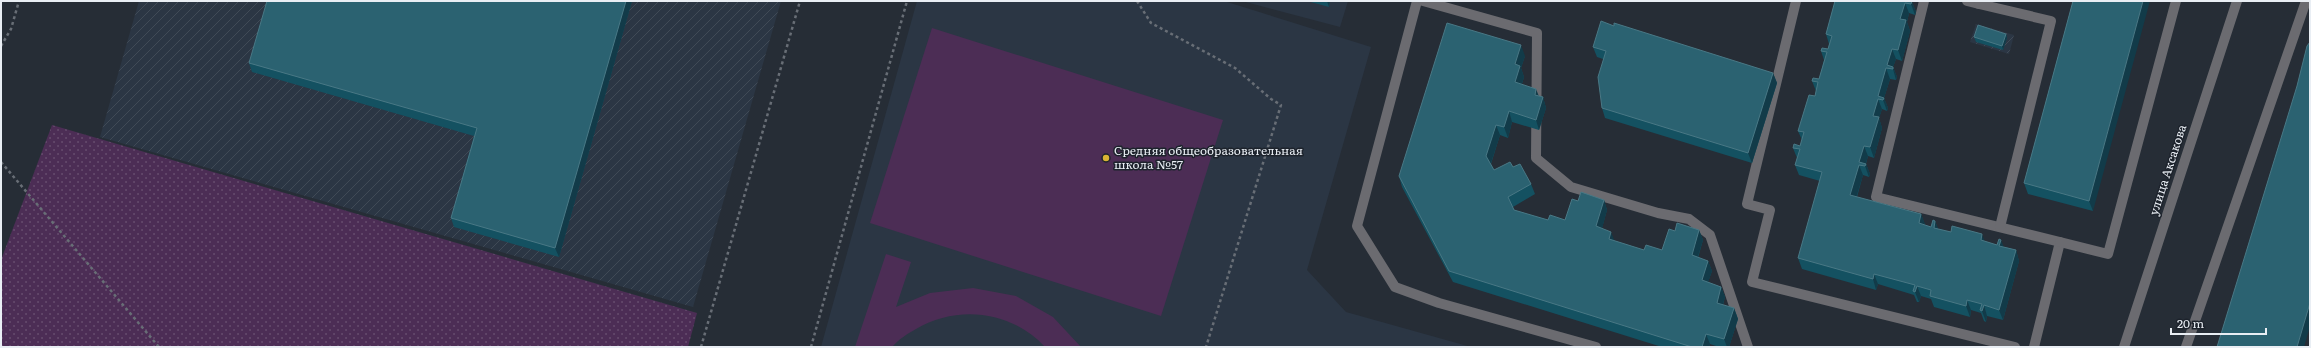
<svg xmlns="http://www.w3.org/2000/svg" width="2311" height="348" viewBox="0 0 2311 348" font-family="Literata,serif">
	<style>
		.built { fill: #2b3644 }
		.industrial { fill: url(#industrial-furrows) }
		.grass { fill: url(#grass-dots) }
		.garden { fill: #4c2d55 }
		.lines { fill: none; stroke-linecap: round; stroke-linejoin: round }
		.path { stroke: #686e76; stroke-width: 2.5; stroke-dasharray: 3 3; stroke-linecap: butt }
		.service { stroke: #6b6b70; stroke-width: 10 }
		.minor { stroke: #6b6b70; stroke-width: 10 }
		.tertiary { stroke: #6b6b70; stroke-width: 10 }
		.wall { fill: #145161 }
		.shaded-wall { fill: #123b49 }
		.building { fill: #2b6271; stroke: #497885 }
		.poi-dot { fill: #d9b334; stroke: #1d232c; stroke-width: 1.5 }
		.labels { text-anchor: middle; stroke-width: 3; stroke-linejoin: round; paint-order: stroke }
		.poi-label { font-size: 12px; fill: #e9eef4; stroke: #1d232c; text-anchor: start }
		.street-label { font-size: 12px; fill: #e9eef4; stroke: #1d232c }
	</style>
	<defs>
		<pattern id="industrial-furrows" width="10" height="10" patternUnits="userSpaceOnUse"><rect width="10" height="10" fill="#2b3644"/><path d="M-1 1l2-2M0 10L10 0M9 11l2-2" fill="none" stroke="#404a56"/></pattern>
		<pattern id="grass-dots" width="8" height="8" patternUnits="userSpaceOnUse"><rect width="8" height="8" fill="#4c2d55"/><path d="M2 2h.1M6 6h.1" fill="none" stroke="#664c6e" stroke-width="1.8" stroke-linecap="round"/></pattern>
	</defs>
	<rect width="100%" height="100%" fill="#262d36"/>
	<g class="built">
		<polygon points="917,1 1224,1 1371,47 1307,270 1346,312 1471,347 821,347"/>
		<polygon points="1242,1 1348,1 1340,27"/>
	</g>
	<g class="industrial">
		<polygon points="139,1 781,1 693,307 100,137"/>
		<polygon points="1976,24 2014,35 2009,54 1970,42"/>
	</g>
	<polygon class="grass" points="52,125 697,313 688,347 1,347 1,260"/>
	<g class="garden">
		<polygon points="932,28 1223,120 1161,316 870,223"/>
		<path d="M886,254L911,262L896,307L930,293L973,288L1016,296L1053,317L1081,347H1045C1012,311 958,304 916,329C907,334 899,339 892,347H855Z"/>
	</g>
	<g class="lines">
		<g class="path">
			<polyline points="1137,1 1151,23 1235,68 1271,99 1281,105 1206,347"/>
			<polyline points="1,46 11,29 19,1"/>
			<polyline points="1,162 159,347"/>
			<polyline points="701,347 800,1"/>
			<polyline points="811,347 907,1"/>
		</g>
		<g class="service">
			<polyline points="1417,1 1357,226 1395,287 1439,303 1596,347"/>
			<polyline points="1423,1 1537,33 1536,158 1571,187 1658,213 1689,219 1710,235 1748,347"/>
			<polyline points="1796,1 1747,204 1770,210 1752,282 2015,347"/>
			<polyline points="1924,1 1876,197 2060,242 2034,347"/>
			<polyline points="1967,1 1979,4 1980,1"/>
			<polyline points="1979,4 2051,21 2000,227"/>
			<polyline points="2060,242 2108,254 2176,1"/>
		</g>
		<polyline class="minor" points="2186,347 2306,1"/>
		<polyline class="tertiary" points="2124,347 2237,1"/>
	</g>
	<g class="wall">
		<polygon points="632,1 559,257 454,227 451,218 474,136 252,72 249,63"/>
		<polygon points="1307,1 1330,1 1329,7"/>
		<polygon points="1835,1 1912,1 1912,2 1916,12 1915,15 1909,13 1907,22 1910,31 1902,61 1896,59 1893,67 1897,77 1896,80 1890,79 1884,98 1888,108 1887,111 1882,109 1879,118 1882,128 1874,158 1868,156 1866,164 1870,174 1869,177 1863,175 1857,197 1921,214 1925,225 1931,227 1935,221 1938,229 2016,250 2019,261 2003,320 1987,316 1986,322 1984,321 1981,313 1971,310 1970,317 1934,307 1931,299 1921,296 1919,302 1917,302 1914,295 1878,284 1876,290 1802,269 1798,258 1820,181 1799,175 1795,165 1797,158 1793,148 1800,146 1802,140 1798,131 1815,96 1816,91 1812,81 1819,79 1824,60 1821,51 1828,49 1829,44 1826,34"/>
		<polygon points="2073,1 2093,211 2028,194 2024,183"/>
		<polygon points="1614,26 1773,73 1777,83 1752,163 1605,118 1602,108 1603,59 1597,57 1593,47"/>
		<polygon points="2006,34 2007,38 2003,50 1976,42 1974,37"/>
		<polygon points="1525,56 1521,68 1524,77 1522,84 1539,96 1543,97 1546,108 1539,130 1512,122 1508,138 1500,135 1491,164 1494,170 1513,167 1531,184 1535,194 1513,207 1514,210 1548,220 1565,220 1578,201 1604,200 1607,210 1602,228 1615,241 1644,250 1662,250 1675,231 1699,230 1703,240 1698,258 1708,261 1712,271 1708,282 1721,287 1725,297 1723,305 1734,308 1738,319 1729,347 1719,347 1710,344 1709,347 1662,347 1453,282 1402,187 1399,176"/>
	</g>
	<g class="shaded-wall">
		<polygon points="626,1 632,1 559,257 555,248"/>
		<polygon points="1327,1 1330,1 1329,7"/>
		<polygon points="1907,1 1912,1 1912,2 1916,12 1915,15 1911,4"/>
		<polygon points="2143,1 2150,1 2093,211 2089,201"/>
		<polygon points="1905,3 1909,13 1907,22 1910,31 1902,61 1898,50 1900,19"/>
		<polygon points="2006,34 2007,38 2003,50 2002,46"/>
		<polygon points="1521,45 1525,56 1521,68 1524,77 1519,93 1515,82 1515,64"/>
		<polygon points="1892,49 1896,59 1893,67 1897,77 1896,80 1893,69 1887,65"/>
		<polygon points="1886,68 1890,79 1884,98 1888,108 1887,111 1883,100 1878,96"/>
		<polygon points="1773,73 1777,83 1752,163 1748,153"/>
		<polygon points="1536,89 1540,99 1535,95"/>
		<polygon points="1543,97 1546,108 1539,130 1536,120"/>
		<polygon points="1878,99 1882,109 1879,118 1882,128 1874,158 1870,147 1873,116"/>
		<polygon points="1509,111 1512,122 1508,138 1504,127"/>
		<polygon points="1496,125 1500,135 1490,166 1486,156"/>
		<polygon points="1864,146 1868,156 1865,166 1859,162"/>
		<polygon points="1866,164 1870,174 1869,177 1865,166"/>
		<polygon points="1859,165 1863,175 1854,205 1850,195"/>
		<polygon points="1604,200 1607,210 1600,236 1596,226"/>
		<polygon points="1921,214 1925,224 1922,233 1919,223"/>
		<polygon points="1935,221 1939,231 1934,228"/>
		<polygon points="1699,230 1703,240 1695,266 1692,255"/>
		<polygon points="1611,232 1615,242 1609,239"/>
		<polygon points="1982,234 1986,245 1981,240"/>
		<polygon points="2001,240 2005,250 1999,246"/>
		<polygon points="2016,250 2019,261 2003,320 1999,310"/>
		<polygon points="1708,261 1712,271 1705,291 1702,280"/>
		<polygon points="1874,274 1878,284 1876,290 1873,279"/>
		<polygon points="1917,286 1921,296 1919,302 1915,292"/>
		<polygon points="1721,287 1725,297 1720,314 1717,303"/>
		<polygon points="1967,300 1971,310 1970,317 1966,306"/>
		<polygon points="2310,303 2310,326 2304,347 2297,347"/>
		<polygon points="1984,305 1987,316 1986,322 1982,311"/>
		<polygon points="1734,308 1738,319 1729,347 1727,347 1724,339"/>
		<polygon points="1706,334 1710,344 1709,347 1702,347"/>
	</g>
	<g class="building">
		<polygon points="267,1 626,1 555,248 451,218 477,128 249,63"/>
		<polygon points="1835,1 1912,1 1911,4 1905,3 1900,19 1906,20 1898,50 1892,49 1887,65 1893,67 1893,69 1886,68 1878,96 1884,98 1883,100 1878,99 1873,116 1879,117 1870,147 1864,146 1859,162 1866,164 1865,166 1859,165 1850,195 1921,214 1919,223 1931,227 1933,220 1935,221 1934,228 1951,232 1952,226 1982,234 1981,240 1997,245 1999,239 2001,240 1999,246 2016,250 1999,310 1984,305 1982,311 1980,310 1982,304 1967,300 1966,306 1930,296 1931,290 1917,286 1915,292 1913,291 1915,285 1874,274 1873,279 1798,258 1822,172 1795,165 1800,149 1793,148 1794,144 1800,146 1804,132 1798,131 1809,95 1815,96 1818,82 1812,81 1813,78 1819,79 1827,52 1821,51 1822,48 1828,49 1832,36 1826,34"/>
		<polygon points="2073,1 2143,1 2089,201 2024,183"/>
		<polygon points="1601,21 1614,26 1614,23 1773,73 1748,153 1602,108 1598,77 1606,51 1593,47"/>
		<polygon points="1447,23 1521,45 1515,64 1520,66 1515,82 1536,89 1535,95 1543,97 1536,120 1509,111 1504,127 1496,125 1486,156 1494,170 1510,162 1513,167 1520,164 1531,184 1508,197 1514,210 1548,220 1550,215 1565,220 1572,199 1578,201 1581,192 1604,200 1596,226 1611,232 1609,239 1644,250 1646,245 1662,250 1669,229 1675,231 1677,223 1699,230 1692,255 1708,261 1702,280 1721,287 1717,303 1734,308 1724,339 1706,334 1702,347 1692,347 1449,271 1399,176"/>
		<polygon points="1978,25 2006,34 2002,46 1974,37"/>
		<polygon points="2310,42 2310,303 2297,347 2217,347 2297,86 2307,46"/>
	</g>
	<circle class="poi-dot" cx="1106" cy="158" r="4"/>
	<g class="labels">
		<g class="poi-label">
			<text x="1114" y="155">Средняя общеобразовательная<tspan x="1114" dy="14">школа №57</tspan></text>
		</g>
		<g class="street-label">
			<text transform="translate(2168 170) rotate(-72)" y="4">улица Аксакова</text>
		</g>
	</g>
	<rect width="2311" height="348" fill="none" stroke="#e9eef4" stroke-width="4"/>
	<path d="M2171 328v6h95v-6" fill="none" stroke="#e9eef4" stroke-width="2"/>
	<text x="2177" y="328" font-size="12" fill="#e9eef4" stroke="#1d232c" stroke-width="3" paint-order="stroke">20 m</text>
</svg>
